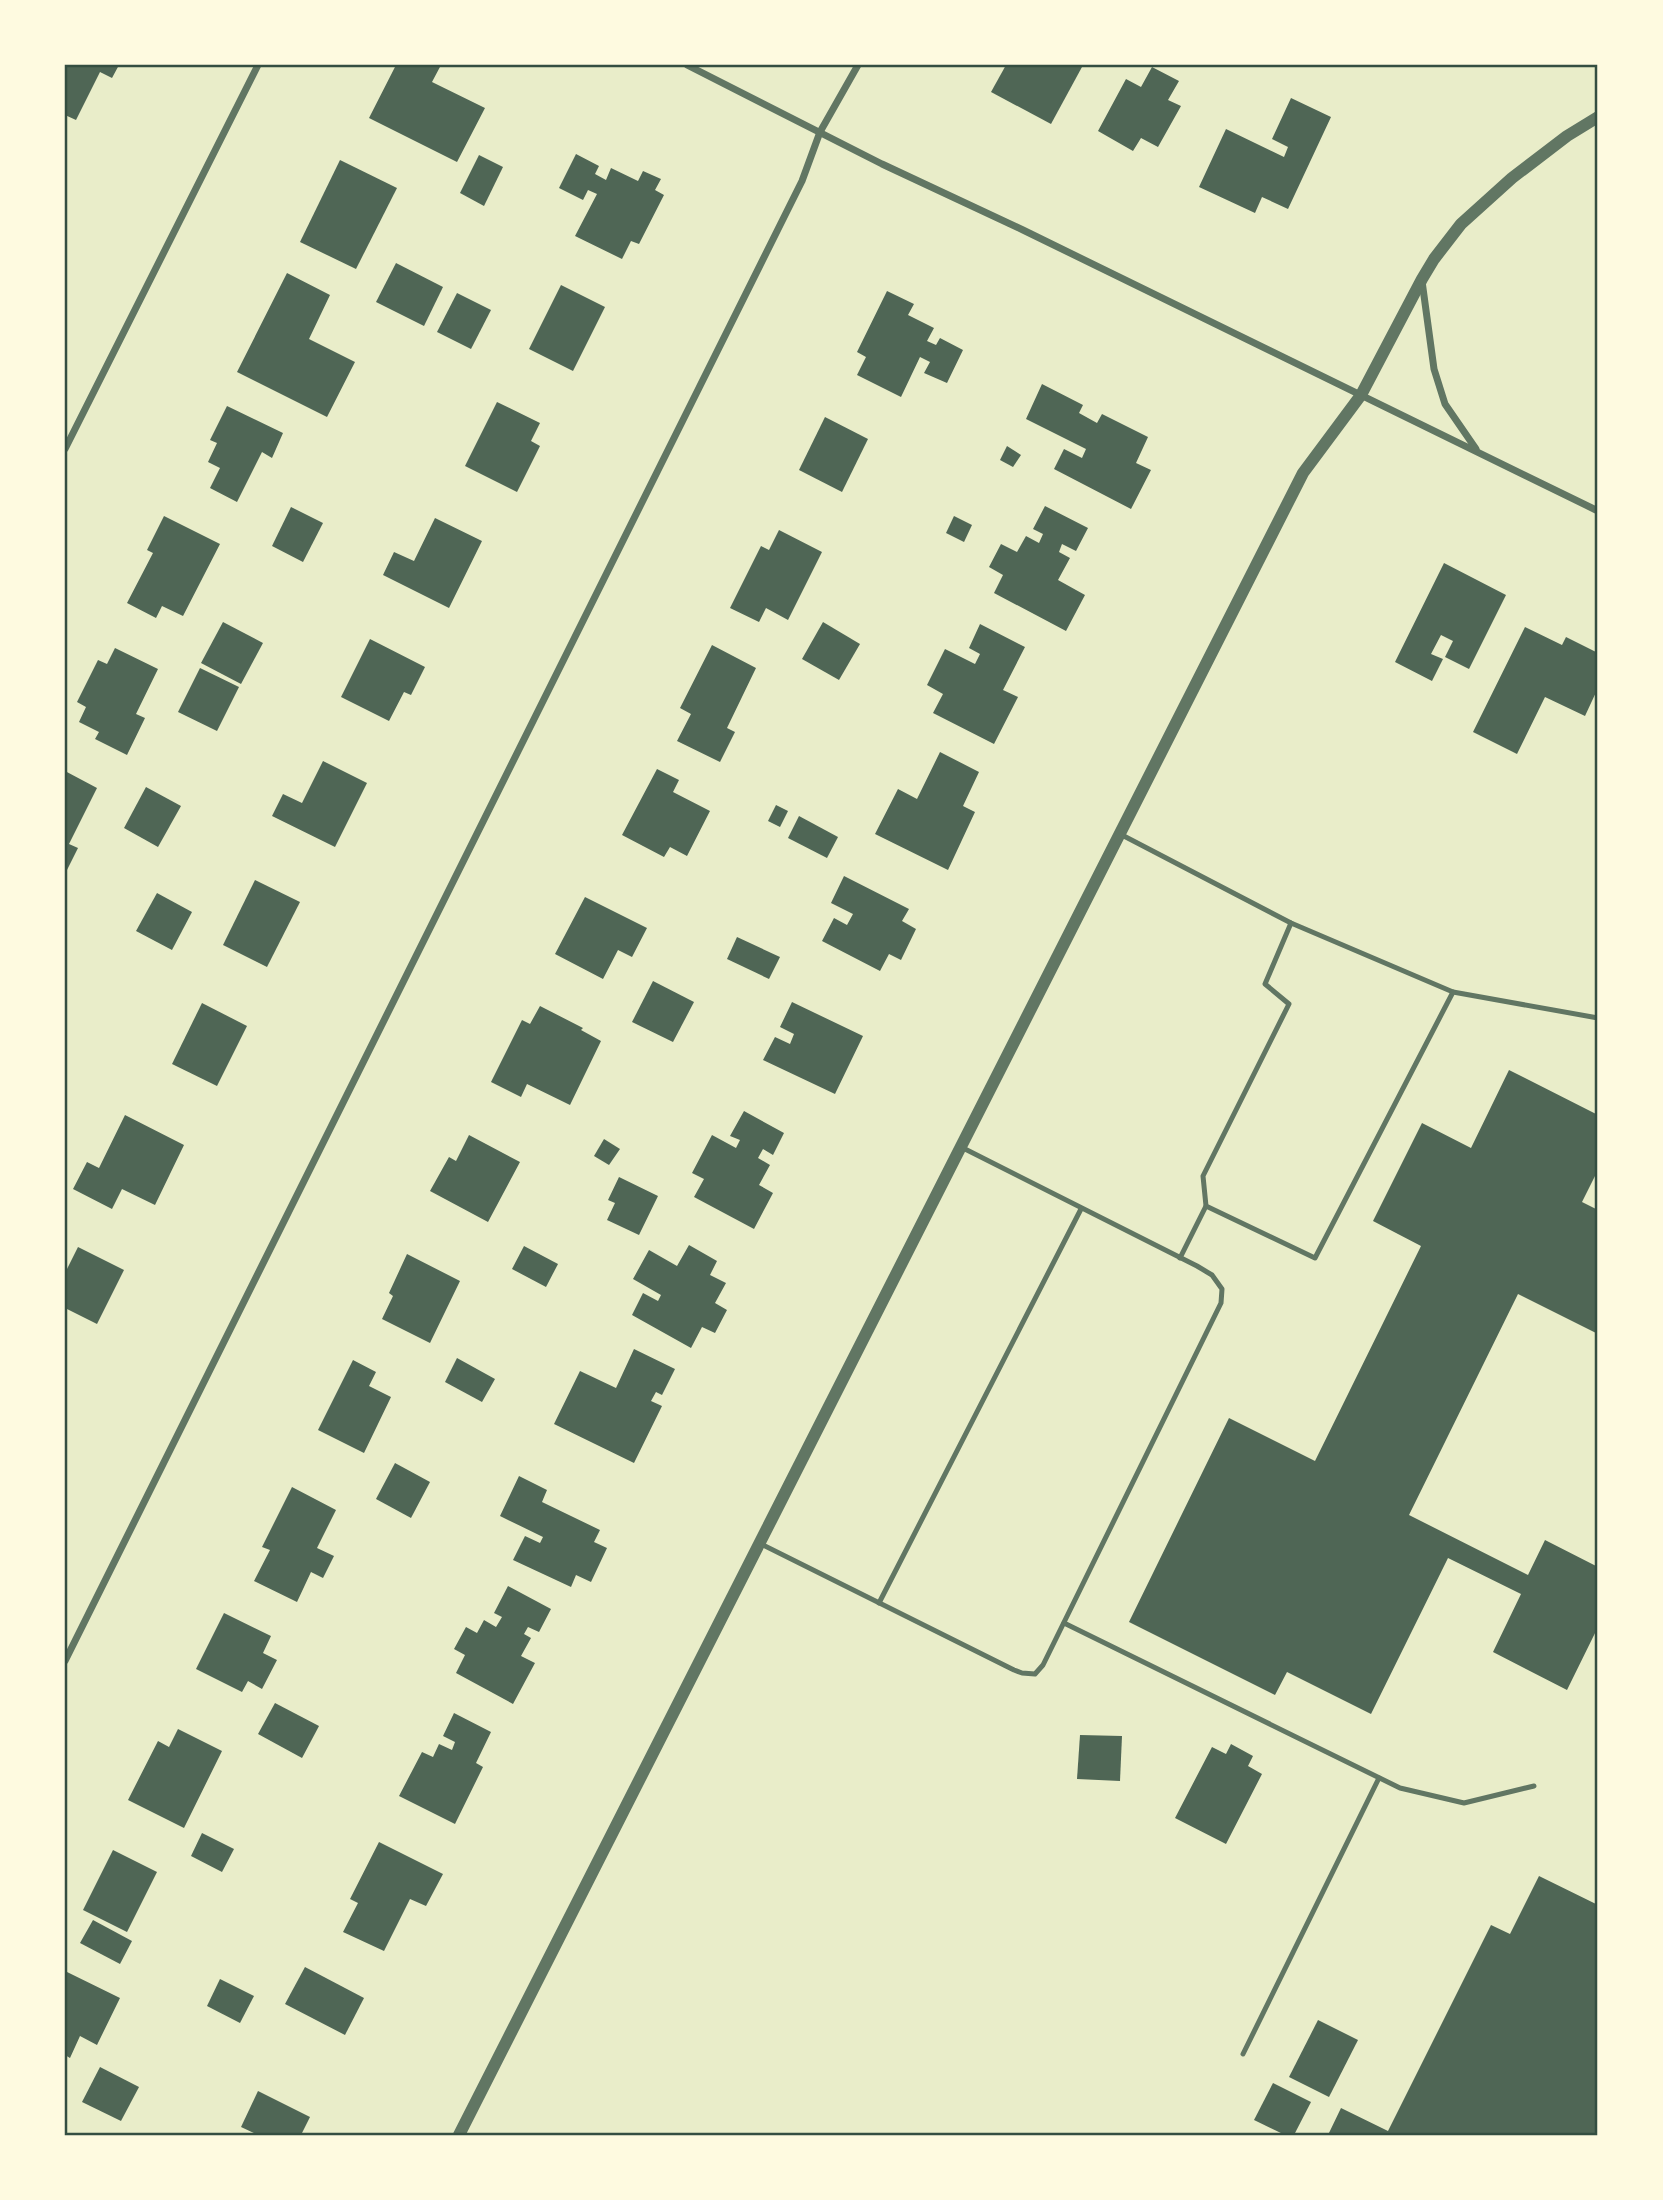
<svg xmlns="http://www.w3.org/2000/svg" width="1663" height="2200" viewBox="0 0 1663 2200" font-family="Inter,sans-serif">
	<style>
		.building { fill: #4f6655 }
		.lines { fill: none; stroke-linecap: round; stroke-linejoin: round }
		.service { stroke: #617663; stroke-width: 5 }
		.minor { stroke: #617663; stroke-width: 7 }
		.tertiary { stroke: #617663; stroke-width: 12 }
		.neatline { fill: none; stroke: #344e41; stroke-width: 2.5 }
	</style>
	<rect width="100%" height="100%" fill="#e9edc9"/>
	<g class="building">
		<polygon points="65,65 119,65 112,78 100,72 76,120 65,115"/>
		<polygon points="396,65 441,65 432,82 485,108 457,162 369,118"/>
		<polygon points="1006,65 1077,65 1082,67 1051,124 991,92"/>
		<polygon points="1152,67 1179,81 1168,100 1181,106 1158,147 1141,138 1133,151 1098,131 1126,79 1141,87"/>
		<polygon points="1291,98 1331,117 1288,209 1262,197 1255,213 1199,187 1226,129 1284,157 1288,147 1272,139"/>
		<polygon points="576,154 599,166 595,174 606,180 611,168 638,181 643,171 661,179 655,190 664,195 639,244 631,241 622,259 575,236 597,194 588,190 583,200 559,188"/>
		<polygon points="479,155 503,167 484,206 460,193"/>
		<polygon points="340,160 397,188 356,269 300,242"/>
		<polygon points="396,263 443,287 424,326 376,302"/>
		<polygon points="287,273 330,295 309,339 355,362 327,417 237,372"/>
		<polygon points="561,285 605,307 573,371 529,349"/>
		<polygon points="887,291 914,304 908,315 934,328 927,341 936,345 940,338 963,350 947,383 924,373 930,362 920,357 901,397 857,375 866,357 857,352"/>
		<polygon points="457,293 491,310 471,349 437,332"/>
		<polygon points="1042,384 1083,405 1079,413 1097,423 1102,414 1148,437 1136,463 1151,470 1131,509 1054,469 1064,449 1082,458 1086,449 1026,419"/>
		<polygon points="497,402 540,423 531,441 540,446 517,492 465,466"/>
		<polygon points="227,406 283,433 272,458 262,452 237,502 210,488 220,468 208,462 217,443 210,440"/>
		<polygon points="825,417 868,439 842,492 799,470"/>
		<polygon points="1007,446 1021,455 1013,467 1000,460"/>
		<polygon points="1045,506 1088,528 1076,551 1062,544 1059,552 1070,558 1058,580 1085,595 1066,631 994,593 1003,575 989,567 1001,544 1017,552 1026,536 1039,543 1043,534 1033,529"/>
		<polygon points="291,507 323,523 303,562 272,546"/>
		<polygon points="164,516 220,544 183,616 162,606 156,618 127,603 153,553 147,550"/>
		<polygon points="954,516 972,525 964,542 946,533"/>
		<polygon points="435,518 482,541 449,608 383,575 394,552 414,561"/>
		<polygon points="779,530 822,552 788,620 766,608 759,622 730,608 761,546 769,550"/>
		<polygon points="1444,563 1506,595 1469,669 1445,657 1453,641 1441,635 1431,654 1443,659 1432,681 1395,662"/>
		<polygon points="223,622 263,643 241,684 201,663"/>
		<polygon points="823,622 860,644 839,680 802,659"/>
		<polygon points="980,624 1025,647 1003,690 1018,697 994,744 933,713 943,694 927,685 945,649 975,664 980,654 969,648"/>
		<polygon points="1525,627 1562,645 1566,637 1598,653 1598,688 1585,716 1545,697 1517,754 1473,732"/>
		<polygon points="370,639 425,667 411,695 404,692 389,721 341,697"/>
		<polygon points="712,645 756,668 727,728 735,732 720,762 677,741 691,714 680,708"/>
		<polygon points="115,648 158,669 136,714 145,718 127,755 95,739 99,732 79,722 86,707 77,702 98,660 107,664"/>
		<polygon points="200,668 239,687 217,731 178,712"/>
		<polygon points="940,752 979,772 963,806 975,812 948,870 875,834 898,789 917,799"/>
		<polygon points="323,761 367,783 335,847 272,816 283,794 302,803"/>
		<polygon points="657,769 679,780 673,792 710,811 687,856 670,847 664,857 622,835"/>
		<polygon points="65,771 97,788 69,844 78,848 65,874"/>
		<polygon points="146,787 181,806 158,847 124,828"/>
		<polygon points="776,805 788,811 780,827 768,821"/>
		<polygon points="799,816 838,837 827,858 788,838"/>
		<polygon points="844,876 909,909 902,921 916,929 901,960 889,954 880,971 822,941 834,918 847,925 853,914 831,903"/>
		<polygon points="255,880 300,902 267,967 223,945"/>
		<polygon points="157,893 192,912 172,950 136,931"/>
		<polygon points="585,897 647,928 632,957 618,950 603,979 555,954"/>
		<polygon points="737,937 780,957 769,979 727,959"/>
		<polygon points="653,981 694,1002 673,1042 632,1022"/>
		<polygon points="792,1002 863,1036 835,1094 763,1060 775,1037 790,1044 794,1034 780,1027"/>
		<polygon points="202,1003 247,1026 217,1086 172,1064"/>
		<polygon points="540,1006 583,1028 581,1030 601,1041 570,1105 527,1084 521,1097 491,1082 522,1020 530,1024"/>
		<polygon points="1509,1070 1598,1115 1598,1170 1582,1202 1598,1210 1598,1334 1518,1294 1409,1515 1528,1575 1545,1540 1598,1567 1598,1627 1567,1690 1493,1652 1521,1594 1448,1558 1371,1714 1287,1672 1275,1695 1129,1622 1229,1418 1315,1461 1421,1246 1373,1221 1422,1123 1471,1148"/>
		<polygon points="744,1111 784,1133 773,1155 763,1149 758,1158 770,1165 759,1185 773,1193 754,1229 694,1197 704,1179 692,1173 712,1135 736,1148 740,1140 730,1136"/>
		<polygon points="125,1115 184,1145 155,1205 122,1189 112,1209 73,1189 87,1162 99,1168"/>
		<polygon points="469,1135 520,1162 488,1222 430,1191 449,1157 456,1161"/>
		<polygon points="604,1139 620,1149 609,1165 594,1156"/>
		<polygon points="619,1177 658,1196 639,1235 607,1220 615,1203 608,1200"/>
		<polygon points="689,1245 717,1261 710,1275 726,1283 715,1303 727,1310 715,1333 702,1327 691,1348 632,1315 643,1293 658,1301 661,1295 633,1279 649,1250 677,1266"/>
		<polygon points="524,1246 558,1264 546,1287 512,1269"/>
		<polygon points="78,1247 124,1270 97,1324 65,1308 65,1270 66,1271"/>
		<polygon points="407,1254 460,1281 430,1343 382,1319 393,1296 389,1293"/>
		<polygon points="634,1349 675,1369 662,1395 656,1392 651,1401 662,1406 634,1463 554,1424 580,1371 616,1388"/>
		<polygon points="457,1358 495,1379 482,1402 445,1382"/>
		<polygon points="353,1360 376,1372 369,1386 391,1397 364,1453 318,1430"/>
		<polygon points="395,1463 430,1482 411,1518 376,1499"/>
		<polygon points="519,1476 547,1490 542,1502 600,1530 594,1542 607,1548 591,1582 576,1575 571,1587 513,1560 525,1536 540,1543 543,1537 500,1516"/>
		<polygon points="292,1487 336,1510 317,1548 334,1556 323,1578 311,1572 297,1602 254,1581 270,1550 262,1547"/>
		<polygon points="508,1586 551,1609 539,1632 528,1627 524,1634 531,1638 521,1656 535,1663 513,1704 456,1673 465,1655 454,1649 466,1627 477,1633 484,1620 496,1627 502,1617 494,1613"/>
		<polygon points="224,1613 271,1636 263,1653 277,1660 262,1689 248,1681 242,1692 196,1669"/>
		<polygon points="275,1703 319,1726 302,1758 258,1734"/>
		<polygon points="454,1713 491,1732 476,1763 483,1767 455,1824 399,1796 422,1752 433,1757 439,1744 452,1750 455,1742 443,1736"/>
		<polygon points="178,1729 222,1751 184,1828 128,1800 158,1741 169,1747"/>
		<polygon points="1080,1735 1122,1736 1120,1781 1077,1779"/>
		<polygon points="1231,1744 1253,1756 1248,1766 1262,1774 1226,1844 1175,1818 1212,1747 1226,1754"/>
		<polygon points="202,1833 234,1849 222,1872 191,1856"/>
		<polygon points="379,1842 443,1874 426,1906 410,1899 384,1951 343,1932 358,1903 350,1899"/>
		<polygon points="113,1850 157,1872 127,1932 83,1910"/>
		<polygon points="1539,1876 1598,1905 1598,2135 1328,2135 1341,2108 1388,2131 1491,1925 1510,1934"/>
		<polygon points="93,1920 132,1941 120,1964 80,1943"/>
		<polygon points="305,1967 364,1998 345,2035 285,2004"/>
		<polygon points="65,1971 120,1998 97,2045 80,2036 70,2058 65,2055"/>
		<polygon points="220,1979 254,1996 240,2023 207,2006"/>
		<polygon points="1318,2020 1358,2040 1329,2097 1289,2077"/>
		<polygon points="100,2067 139,2087 121,2121 82,2102"/>
		<polygon points="1273,2083 1311,2102 1294,2135 1285,2135 1254,2120"/>
		<polygon points="258,2091 310,2117 301,2135 258,2135 241,2127"/>
	</g>
	<g class="lines">
		<g class="service">
			<polyline points="1120,834 1291,923 1453,992 1598,1018"/>
			<polyline points="1291,923 1265,984 1289,1004 1203,1176 1206,1206 1315,1258 1453,992"/>
			<polyline points="1180,1258 1206,1206"/>
			<polyline points="759,1543 1014,1670 1022,1673 1035,1674 1043,1665 1221,1303 1222,1289 1212,1275 1197,1266 961,1147"/>
			<polyline points="879,1603 1081,1209"/>
			<polyline points="1064,1623 1400,1788 1464,1803 1534,1786"/>
			<polyline points="1243,2054 1379,1778"/>
		</g>
		<g class="minor">
			<polyline points="687,65 882,164 1023,230 1598,511"/>
			<polyline points="1422,281 1434,369 1445,404 1476,449"/>
			<polyline points="65,449 258,65"/>
			<polyline points="65,1661 802,181 820,132 858,65"/>
		</g>
		<polyline class="tertiary" points="459,2135 1303,473 1361,395 1422,279 1434,259 1461,224 1512,178 1567,136 1598,117"/>
	</g>
	<rect width="1663" height="2200" fill="none" stroke="#fefae0" stroke-width="133"/>
	<rect x="66" y="66" width="1530" height="2068" class="neatline"/>
</svg>
